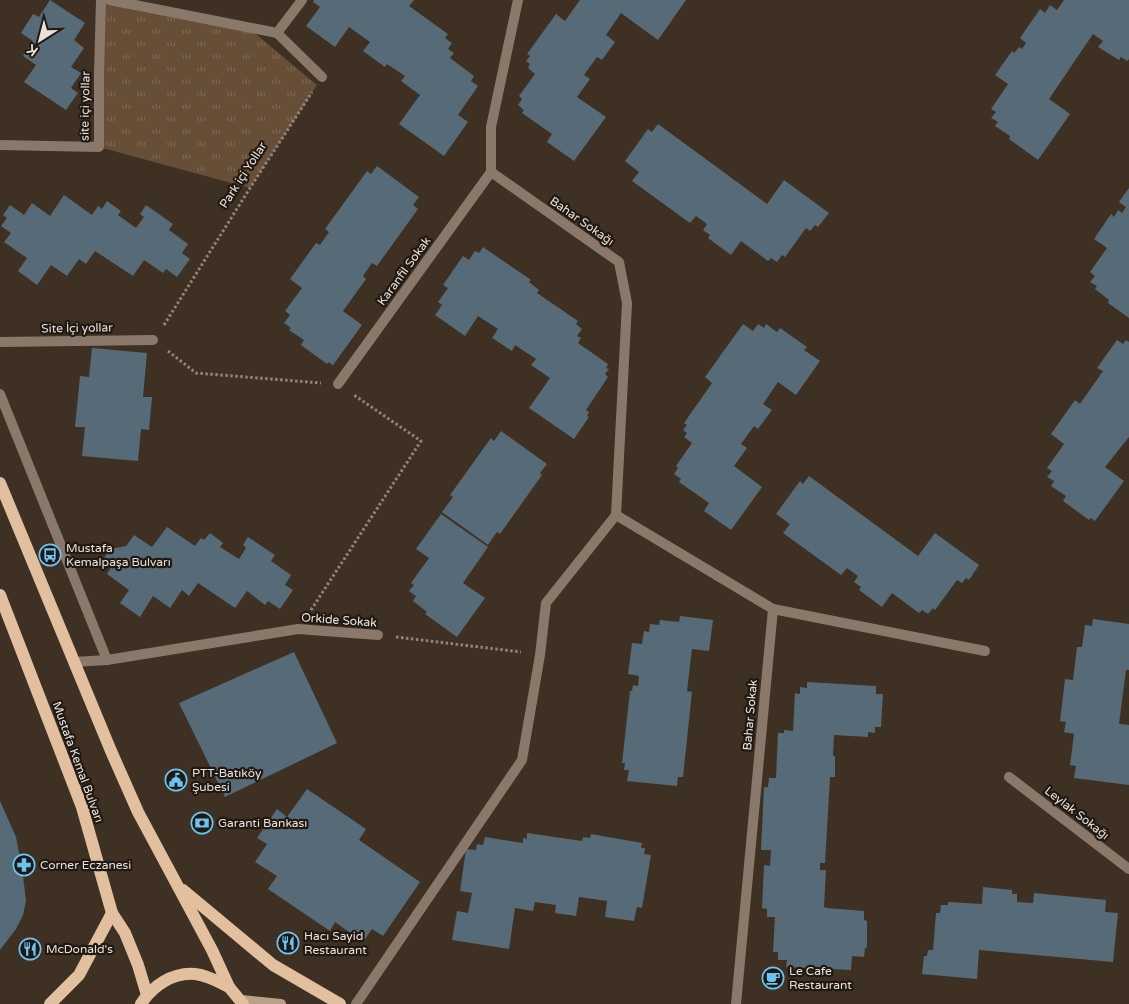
<svg xmlns="http://www.w3.org/2000/svg" width="1129" height="1004" viewBox="0 0 1129 1004" font-family="'Varela Round',sans-serif">
	<style>
		.park { fill: url(#park-tufts) }
		.building { fill: #566b77 }
		.lines { fill: none; stroke-linecap: round; stroke-linejoin: round }
		.path { stroke: #91857a; stroke-width: 3; stroke-dasharray: 2.5 2.5; stroke-linecap: butt }
		.street { stroke: #8a796a; stroke-width: 10 }
		.secondary { stroke: #bba188; stroke-width: 10 }
		.primary { stroke: #e1bf9f; stroke-width: 12 }
		.labels { text-anchor: middle; stroke-width: 4.5; stroke-linejoin: round; paint-order: stroke }
		.street-label { font-size: 12px; fill: #ebe1d9; stroke: #201913 }
		.poi-label { font-size: 12px; fill: #ebe1d9; stroke: #201913; text-anchor: start }
	</style>
	<defs>
		<pattern id="park-tufts" width="24" height="20" patternUnits="userSpaceOnUse" patternTransform="scale(1.25)"><rect width="24" height="20" fill="#664e37"/><path d="M3 7l-1-3M5 7V3M7 7l1-3M15 17l-1-3M17 17v-4M19 17l1-3" fill="none" stroke="#7c6753"/></pattern>
	</defs>
	<rect width="100%" height="100%" fill="#3e3022"/>
	<polygon class="park" points="101,0 251,30 317,85 250,188 99,147"/>
	<g class="building">
		<polygon points="50,0 85,23 74,40 84,48 71,67 81,73 71,88 78,93 66,110 24,82 36,65 23,56 33,41 21,33 33,14 39,17"/>
		<polygon points="314,0 414,0 409,6 448,34 445,38 452,43 448,49 454,53 450,58 474,76 471,81 478,86 458,115 468,122 444,156 399,124 420,95 401,81 405,76 387,64 385,67 363,51 370,42 349,27 335,47 306,26 320,7 313,2"/>
		<polygon points="580,0 686,0 658,40 621,13 606,35 615,42 602,60 597,57 584,75 590,79 577,97 606,117 574,161 547,142 552,134 522,113 524,110 518,105 522,99 519,96 535,74 528,68 530,64 526,61 530,56 527,54 556,14 565,21"/>
		<polygon points="1064,0 1129,0 1129,59 1127,61 1121,57 1119,60 1098,47 1103,41 1093,34 1049,99 1070,114 1038,160 1009,139 1010,136 995,126 998,122 991,118 996,112 991,109 1008,84 995,75 1012,51 1014,53 1019,47 1022,49 1026,43 1020,38 1040,9 1045,13 1050,5 1057,10"/>
		<polygon points="658,124 767,204 784,180 829,213 818,227 815,225 810,231 806,228 785,257 782,255 777,262 771,258 768,261 741,241 731,255 708,238 710,235 703,230 707,224 696,216 690,223 632,181 639,172 625,161 648,129 652,132"/>
		<polygon points="377,166 419,197 413,205 418,209 377,266 372,263 363,276 366,279 343,311 362,325 333,365 328,362 327,364 301,345 304,340 289,330 291,328 284,323 290,315 285,311 302,288 290,279 316,243 320,245 329,232 325,229 367,171 371,174"/>
		<polygon points="1129,188 1129,318 1108,303 1109,300 1095,289 1097,286 1090,282 1095,276 1090,272 1107,248 1094,239 1111,214 1114,217 1118,210 1122,213 1126,207 1119,202"/>
		<polygon points="64,195 92,215 98,206 102,209 107,201 121,211 118,215 136,228 144,217 140,214 146,205 173,224 169,230 188,244 182,253 190,259 177,277 166,269 163,273 144,260 133,276 95,251 86,264 79,259 67,276 51,265 37,285 18,271 27,258 4,242 11,233 1,226 7,218 3,215 10,205 24,215 32,203 50,216"/>
		<polygon points="483,247 531,280 529,282 539,290 537,293 578,321 576,324 582,329 577,336 581,338 578,343 608,364 606,368 609,369 605,374 608,377 586,410 589,412 587,416 589,417 574,439 529,408 550,378 531,365 536,359 515,345 512,351 492,338 498,329 478,316 465,336 435,315 442,305 438,302 448,288 443,285 463,256 469,260 475,251 479,253"/>
		<polygon points="743,324 753,331 758,324 764,328 766,324 777,332 780,328 807,347 804,350 820,361 796,395 778,382 763,404 772,410 758,429 754,426 741,444 747,448 734,466 762,487 731,530 704,511 709,503 679,482 681,479 674,474 678,468 676,466 692,443 684,437 687,433 683,430 687,425 684,423 712,383 705,377"/>
		<polygon points="1117,340 1123,344 1126,340 1129,342 1129,437 1105,467 1124,481 1095,521 1091,518 1089,520 1063,501 1066,496 1051,486 1054,481 1047,477 1052,471 1047,468 1064,444 1051,434 1075,400 1080,404 1103,371 1097,368"/>
		<polygon points="92,348 147,353 143,397 152,397 149,430 141,429 138,461 82,456 85,427 75,427 80,376 89,377"/>
		<polygon points="501,431 547,464 540,473 542,475 500,534 497,532 488,545 442,512 453,497 450,495 491,438 494,441"/>
		<polygon points="809,476 918,556 935,533 979,565 969,580 966,578 962,583 957,580 935,610 933,608 928,614 922,610 919,613 892,593 882,607 859,590 861,587 854,582 858,576 847,568 841,575 783,533 790,524 776,514 800,481 803,484"/>
		<polygon points="441,514 488,547 463,583 485,598 457,637 425,614 427,612 413,601 416,596 409,591 414,585 411,583 429,558 416,549"/>
		<polygon points="167,527 195,546 201,538 204,540 210,533 223,543 220,547 239,559 246,548 243,545 248,537 275,555 271,561 291,575 285,585 293,590 280,609 268,601 265,605 247,591 235,608 198,583 189,596 182,590 170,608 153,596 140,617 120,603 129,590 107,574 113,564 104,558 110,549 126,546 134,535 152,547"/>
		<polygon points="680,616 713,620 709,651 692,649 687,691 692,692 683,777 678,777 677,786 627,781 629,770 624,770 625,763 622,763 630,691 632,691 633,685 638,686 639,676 628,674 632,643 642,644 644,631 649,632 650,624 659,625 660,620 679,622"/>
		<polygon points="1093,619 1129,624 1129,670 1126,670 1119,724 1129,725 1129,785 1074,778 1076,766 1070,765 1074,734 1064,732 1066,722 1060,721 1065,679 1073,680 1077,647 1082,647 1085,625 1092,626"/>
		<polygon points="294,652 337,743 225,797 179,703"/>
		<polygon points="807,682 876,686 876,694 883,694 881,727 875,727 875,733 868,732 868,737 834,735 833,756 835,756 835,777 830,777 825,863 820,863 820,870 826,870 824,907 827,908 864,911 864,920 867,921 867,947 865,948 864,957 852,956 851,970 786,967 787,960 778,960 778,952 773,952 775,917 767,917 767,909 762,908 764,865 770,866 771,850 761,850 764,787 768,787 769,778 776,778 778,733 784,733 784,730 793,731 795,693 800,694 800,687 807,688"/>
		<polygon points="307,789 366,829 359,840 420,882 383,936 372,929 363,942 335,922 330,931 268,889 277,876 255,862 267,844 257,838 277,809 287,817"/>
		<polygon points="0,801 16,837 22,868 26,901 23,915 16,929 0,950"/>
		<polygon points="527,833 582,841 583,837 590,838 591,834 642,843 641,848 645,848 644,854 651,855 642,908 637,907 634,921 605,917 607,901 579,897 576,916 555,913 556,905 535,902 533,911 515,908 509,949 452,940 457,911 468,913 472,893 460,891 466,849 476,850 477,844 483,845 485,837 523,843 523,838 527,839"/>
		<polygon points="983,887 1012,890 1012,894 1017,894 1017,902 1033,903 1034,893 1106,900 1105,912 1118,913 1113,962 979,950 977,979 922,974 924,956 927,956 928,950 933,950 936,913 940,913 941,905 948,905 948,902 982,904"/>
	</g>
	<g class="lines">
		<g class="path">
			<polyline points="164,325 250,188 312,92"/>
			<polyline points="168,351 196,373 321,383"/>
			<polyline points="311,610 421,441 354,395"/>
			<polyline points="396,637 521,652"/>
		</g>
		<g class="street">
			<polyline points="110,0 277,33"/>
			<polyline points="277,33 322,77"/>
			<polyline points="277,33 302,0"/>
			<polyline points="0,145 99,147 99,73 101,0"/>
			<polyline points="491,172 619,262 627,303 616,515"/>
			<polyline points="491,172 491,127 518,0"/>
			<polyline points="0,342 153,340"/>
			<polyline points="338,384 491,172"/>
			<polyline points="0,394 107,660"/>
			<polyline points="616,515 773,609 736,1004"/>
			<polyline points="773,609 985,651"/>
			<polyline points="74,662 107,660 298,629 378,635"/>
			<polyline points="1009,777 1129,869"/>
			<polyline points="356,1004 522,760 540,655 546,603 616,515"/>
		</g>
		<polyline class="secondary" points="242,1000 281,1004"/>
		<g class="primary">
			<polyline points="0,483 111,751 138,812 212,950 229,987 243,1004"/>
			<polyline points="0,595 82,807 112,913 125,933 138,965 147,995"/>
			<polyline points="183,890 273,965 340,1004"/>
			<polyline points="50,1004 79,975 112,913"/>
			<path d="M141,1004C152,986 173,972 195,974C207,975 219,982 229,987"/>
		</g>
	</g>
	<defs>
		<g id="bus-ring" transform="scale(1.125)"><circle r="9.5" fill="#201913" stroke="#6cc3f2" stroke-width="1.5"/><path d="M-5-6H5V4H4V6H2V4H-2V6H-4V4H-5ZM-3.5-4V0h7V-4ZM-3.5 1.2v1.5H-2V1.2ZM2 1.2v1.5H3.5V1.2Z" fill="#6cc3f2"/></g>
		<g id="civic-ring" transform="scale(1.125)"><circle r="9.5" fill="#201913" stroke="#6cc3f2" stroke-width="1.5"/><path d="M-.6-6.5H3V-4.5H.6V-3L4-1V1h2V6H-6V1h2V-1L-.6-3ZM-1.2 2.5V6h2.4V2.5Z" fill="#6cc3f2"/></g>
		<g id="bank-ring" transform="scale(1.125)"><circle r="9.5" fill="#201913" stroke="#6cc3f2" stroke-width="1.5"/><path d="M-6-4H6V4H-6ZM0-2.3a2.3 2.3 0 1 0 0 4.6a2.3 2.3 0 1 0 0-4.6Z" fill="#6cc3f2"/></g>
		<g id="pharmacy-ring" transform="scale(1.125)"><circle r="9.5" fill="#201913" stroke="#6cc3f2" stroke-width="1.5"/><path d="M-2-6h4v4h4v4h-4v4h-4v-4h-4v-4h4Z" fill="#6cc3f2"/></g>
		<g id="restaurant-ring" transform="scale(1.125)"><circle r="9.5" fill="#201913" stroke="#6cc3f2" stroke-width="1.5"/><path d="M-5-6h1v4h1v-4h1v4h1v-4h1v5L-1.5 .5V6h-2V.5L-5-1ZM5-6V6H3V1.5H1.5Q1.5-4 5-6Z" fill="#6cc3f2"/></g>
		<g id="cafe-ring" transform="scale(1.125)"><circle r="9.5" fill="#201913" stroke="#6cc3f2" stroke-width="1.5"/><path d="M-5.5-4.5H6V0H3Q3 3.5 0 3.5H-2.5Q-5.5 3.5-5.5 0ZM3-3.2v2h1.7v-2ZM-6 4.5H4V6H-6Z" fill="#6cc3f2"/></g>
	</defs>
	<g fill-rule="evenodd">
		<use href="#bus-ring" x="50" y="555"/>
		<use href="#civic-ring" x="176" y="780"/>
		<use href="#bank-ring" x="202" y="823"/>
		<use href="#pharmacy-ring" x="24" y="865"/>
		<use href="#restaurant-ring" x="288" y="943"/>
		<use href="#restaurant-ring" x="30" y="949"/>
		<use href="#cafe-ring" x="773" y="978"/>
	</g>
	<g class="labels">
		<g class="street-label">
			<text transform="translate(85 106) rotate(-89)" y="4">site içi yollar</text>
			<text transform="translate(243 175) rotate(-57)" y="4">Park içi Yollar</text>
			<text transform="translate(582 221) rotate(35)" y="4">Bahar Sokağı</text>
			<text transform="translate(404 271) rotate(-54)" y="4">Karanfil Sokak</text>
			<text transform="translate(77 328) rotate(-1)" y="4">Site İçi yollar</text>
			<text transform="translate(339 620) rotate(4)" y="4">Orkide Sokak</text>
			<text transform="translate(750 715) rotate(-85)" y="4">Bahar Sokak</text>
			<text transform="translate(78 762) rotate(70)" y="4">Mustafa Kemal Bulvarı</text>
			<text transform="translate(1077 813) rotate(38)" y="4">Leylak Sokağı</text>
		</g>
		<g class="poi-label">
			<text x="66" y="552">Mustafa<tspan x="66" dy="14">Kemalpaşa Bulvarı</tspan></text>
			<text x="192" y="777">PTT-Batıköy<tspan x="192" dy="14">Şubesi</tspan></text>
			<text x="218" y="827">Garanti Bankası</text>
			<text x="40" y="869">Corner Eczanesi</text>
			<text x="304" y="940">Hacı Sayid<tspan x="304" dy="14">Restaurant</tspan></text>
			<text x="46" y="953">McDonald's</text>
			<text x="789" y="975">Le Cafe<tspan x="789" dy="14">Restaurant</tspan></text>
		</g>
	</g>
	<g transform="translate(40 40) rotate(216)" stroke="#201913" stroke-width="4" paint-order="stroke">
	<path d="M0-4L9 19L0 12L-9 19Z" fill="#ebe1d9"/>
	<text y="-8" font-size="14" font-weight="bold" text-anchor="middle" fill="#ebe1d9">K</text>
	</g>
</svg>
